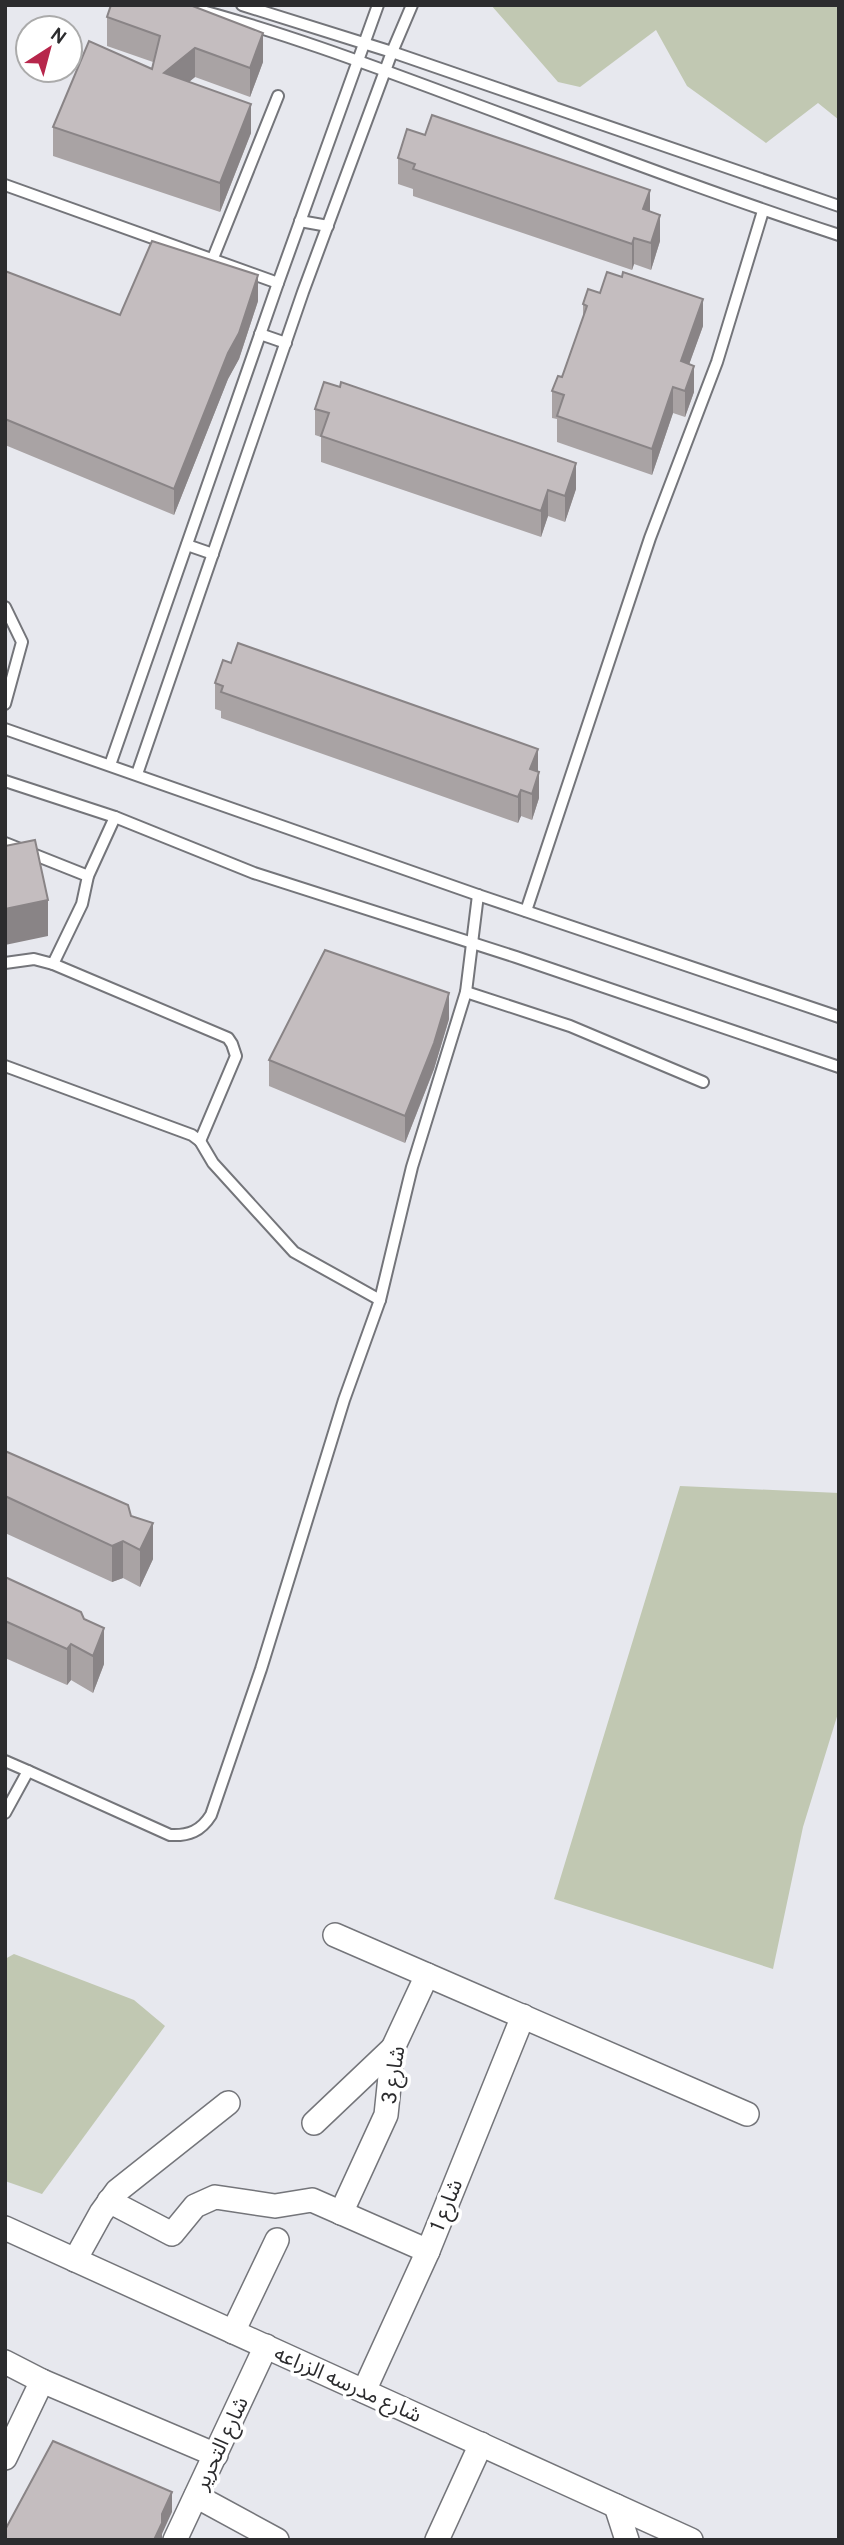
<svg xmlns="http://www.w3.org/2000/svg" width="844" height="2545" viewBox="0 0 844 2545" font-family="Overpass,'Noto Sans Arabic',sans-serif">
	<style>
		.green { fill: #c1c8b2 }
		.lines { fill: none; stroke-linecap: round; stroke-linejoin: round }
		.lane-casing { stroke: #74757a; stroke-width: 14 }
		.street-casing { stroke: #74757a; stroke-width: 26 }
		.lane { stroke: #fff; stroke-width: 10 }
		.street { stroke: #fff; stroke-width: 23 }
		.wall { fill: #a9a3a4 }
		.shaded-wall { fill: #898486 }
		.building { fill: #c4bdbf; stroke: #898486; stroke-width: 2 }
		.labels { text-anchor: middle; stroke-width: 7; stroke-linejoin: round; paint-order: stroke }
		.street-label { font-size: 21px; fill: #2c2c2e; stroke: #fff }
	</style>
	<rect width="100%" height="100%" fill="#e7e8ee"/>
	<g class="green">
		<polygon points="491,5 839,5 839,120 818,103 766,143 687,86 656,30 580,87 558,82"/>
		<polygon points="680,1486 839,1493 839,1710 803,1827 773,1969 554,1899"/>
		<polygon points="14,1954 134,2000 165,2026 42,2194 5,2181 5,1959"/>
	</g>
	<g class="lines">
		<g class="lane-casing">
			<g id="lane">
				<path d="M180,5C274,29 365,63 456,97C583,144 710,193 839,235"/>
				<polyline points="242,5 392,52 839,206"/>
				<polyline points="5,185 278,283"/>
				<polyline points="300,221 328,226"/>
				<polyline points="213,258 278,96"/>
				<polyline points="260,334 286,343"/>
				<polyline points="187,545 213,554"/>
				<polyline points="5,607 22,642 5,704"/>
				<polyline points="5,729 478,895 839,1017"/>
				<polyline points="110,765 278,283 378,5"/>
				<polyline points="137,774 303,292 392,52 412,5"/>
				<polyline points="5,781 115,817 254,873 516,957 839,1067"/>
				<polyline points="5,843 88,876"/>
				<polyline points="526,911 650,538 717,362 763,211"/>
				<polyline points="5,963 34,959 53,964 82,904 88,876 115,817"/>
				<polyline points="53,964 228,1038 232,1044 236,1056 200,1141"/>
				<polyline points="466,992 570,1026 703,1082"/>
				<polyline points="5,1066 192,1135 200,1141 213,1163 294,1252 380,1300"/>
				<polyline points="5,1761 28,1771 5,1813"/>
				<path d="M28,1771L170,1835C189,1836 201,1831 211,1815L261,1669L344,1400L380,1300L412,1167L466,992L478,895"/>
			</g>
		</g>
		<g class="street-casing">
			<g id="street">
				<polyline points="335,1935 747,2114"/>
				<polyline points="314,2123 393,2048"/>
				<polyline points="109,2201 172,2234 195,2206 215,2197 275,2206 312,2200 428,2251"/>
				<polyline points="341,2213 386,2115 393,2048 427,1975"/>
				<polyline points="5,2228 691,2540"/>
				<polyline points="75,2260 101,2213 117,2191 228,2103"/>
				<polyline points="233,2332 277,2240"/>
				<polyline points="5,2362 42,2381 216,2455"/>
				<polyline points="364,2391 428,2251 523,2016"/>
				<polyline points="5,2458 42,2381"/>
				<polyline points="196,2496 277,2540"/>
				<polyline points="616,2506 627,2540"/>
				<polyline points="175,2540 266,2346"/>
				<polyline points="437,2540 481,2444"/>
			</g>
		</g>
		<use href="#lane" class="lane"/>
		<use href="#street" class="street"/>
	</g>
	<g class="wall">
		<polygon points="107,17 263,62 250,97 195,77 189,82 251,133 220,212 53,156 53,127 152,69 153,62 107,46"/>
		<polygon points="398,158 650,211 660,241 651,270 634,264 632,270 413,196 413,189 398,184"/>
		<polygon points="5,271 120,315 258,301 239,359 228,379 174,515 5,445"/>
		<polygon points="583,304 703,326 689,364 694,392 685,417 673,413 652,475 557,442 557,419 552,418 552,391 562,377 583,318"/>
		<polygon points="315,409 576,489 565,522 548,516 541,537 321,462 321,437 315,435"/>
		<polygon points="215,683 538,771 539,798 532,820 521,816 518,823 221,718 221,711 215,709"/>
		<polygon points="449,1019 434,1069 405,1143 269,1086 269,1060"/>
		<polygon points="5,1451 131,1516 153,1559 140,1587 123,1578 112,1582 5,1533"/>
		<polygon points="5,1577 104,1664 93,1693 71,1680 67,1685 5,1658"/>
	</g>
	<g class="shaded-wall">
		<polygon points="263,33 263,62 250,97 250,68"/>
		<polygon points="195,48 195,77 164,102 164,73"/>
		<polygon points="251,104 251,133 220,212 220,183"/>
		<polygon points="650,190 650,216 643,209"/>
		<polygon points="660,215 660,241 651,270 651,243"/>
		<polygon points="634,238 634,264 632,270 632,244"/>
		<polygon points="258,275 258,301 239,359 228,379 174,515 174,489"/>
		<polygon points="703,299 703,326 681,387 681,361"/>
		<polygon points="694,366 694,392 685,417 685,391"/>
		<polygon points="673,387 673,413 652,475 652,449"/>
		<polygon points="576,463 576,489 565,522 565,496"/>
		<polygon points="548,490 548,516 541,537 541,511"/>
		<polygon points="538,749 538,775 530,795 530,769"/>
		<polygon points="539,772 539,798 532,820 532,794"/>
		<polygon points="521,790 521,816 518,823 518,797"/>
		<polygon points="48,900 48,936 5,945 5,909"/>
		<polygon points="449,993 449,1019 434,1069 405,1143 405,1116"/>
		<polygon points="153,1523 153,1559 140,1587 140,1550"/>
		<polygon points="123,1541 123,1578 112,1582 112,1546"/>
		<polygon points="104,1628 104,1664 93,1693 93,1656"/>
		<polygon points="71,1644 71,1680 67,1685 67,1649"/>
		<polygon points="172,2492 172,2512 162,2534 162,2540 154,2540 162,2514"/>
	</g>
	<g class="building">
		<polygon points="111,5 190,5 263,33 250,68 195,48 164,73 251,104 220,183 53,127 89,41 152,69 160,36 107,17"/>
		<polygon points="432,115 650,190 643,209 660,215 651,243 634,238 632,244 413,169 415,164 398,158 407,129 425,135"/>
		<polygon points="152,241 258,275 239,333 228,353 174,489 5,419 5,271 120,315"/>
		<polygon points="607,272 622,277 623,272 703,299 681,361 694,366 685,391 673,387 652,449 557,416 564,395 552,391 558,376 562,377 587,306 583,304 588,289 600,293"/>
		<polygon points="324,382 340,387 341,382 576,463 565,496 548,490 541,511 321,436 329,413 315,409"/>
		<polygon points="238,643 538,749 530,769 539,772 532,794 521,790 518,797 221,692 223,686 215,683 223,660 231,663"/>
		<polygon points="35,840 48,900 5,909 5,846"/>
		<polygon points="325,950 449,993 434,1043 405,1116 269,1060"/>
		<polygon points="5,1451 128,1505 131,1516 153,1523 140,1550 123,1541 112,1546 5,1496"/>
		<polygon points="5,1577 81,1612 84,1619 104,1628 93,1656 71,1644 67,1649 5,1621"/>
		<polygon points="53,2441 172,2492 162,2514 162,2523 154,2540 5,2540 5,2530"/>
	</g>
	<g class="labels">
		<g class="street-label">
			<text transform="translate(393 2075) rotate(-81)" y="7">شارع 3</text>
			<text transform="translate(446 2205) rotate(-68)" y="7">شارع 1</text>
			<text transform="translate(348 2384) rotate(24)" y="7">شارع مدرسه الزراعه</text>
			<text transform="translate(221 2443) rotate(-65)" y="7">شارع التحرير</text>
		</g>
	</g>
	<rect width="844" height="2545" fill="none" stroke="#2c2c2e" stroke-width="14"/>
	<g transform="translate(49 49) rotate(36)"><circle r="33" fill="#ffffff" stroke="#ababab" stroke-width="2"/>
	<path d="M0-5L12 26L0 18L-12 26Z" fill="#b7264b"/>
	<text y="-10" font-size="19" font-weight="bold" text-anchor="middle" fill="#2c2c2e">N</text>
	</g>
</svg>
